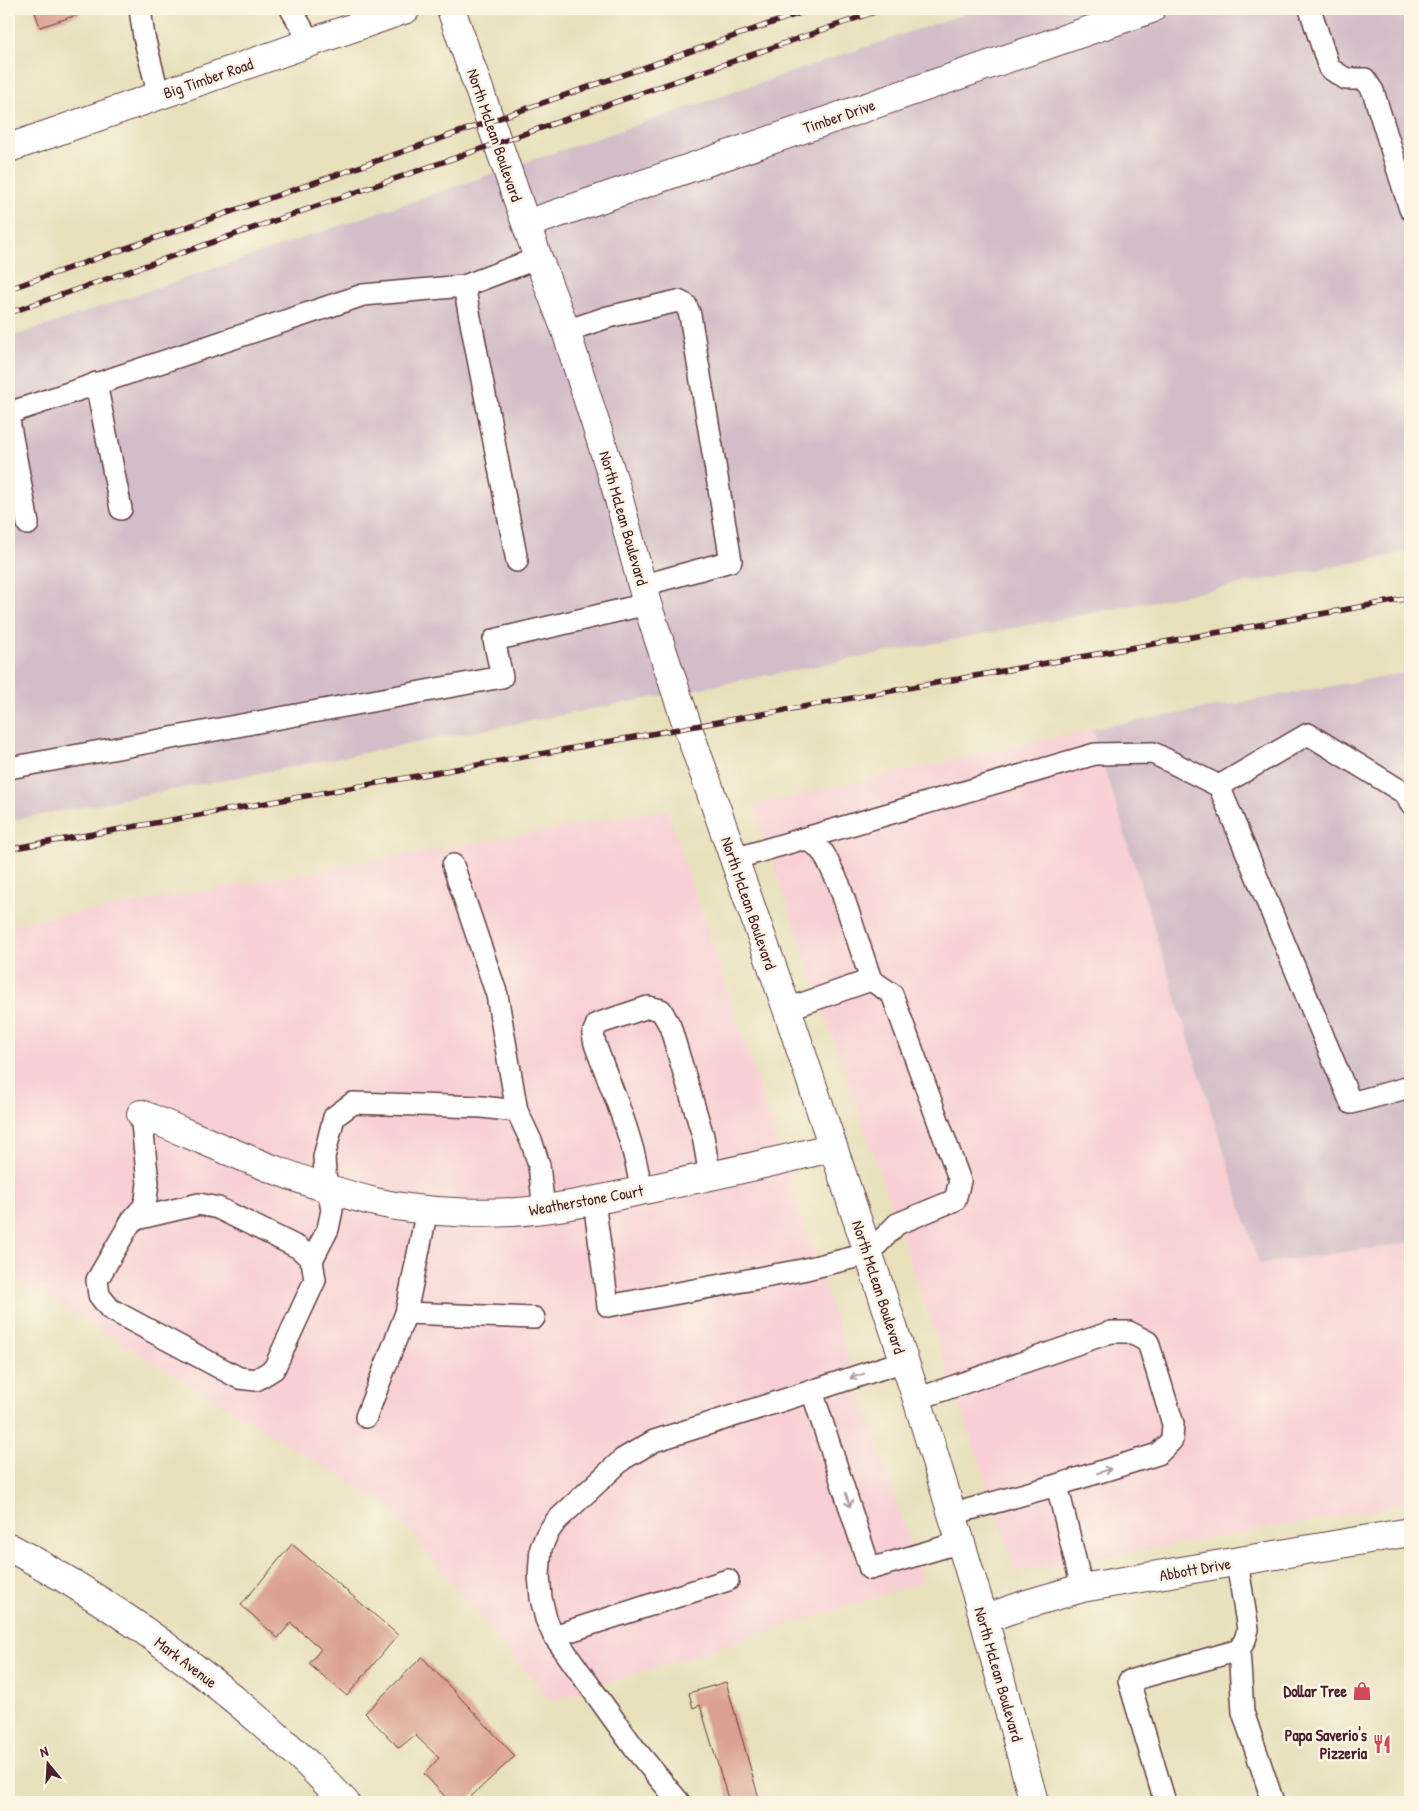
<svg xmlns="http://www.w3.org/2000/svg" width="1419" height="1811" viewBox="0 0 1419 1811" font-family="'Patrick Hand',sans-serif">
	<style>
		.built { fill: #f7cfd4 }
		.industrial { fill: #d2bdc8 }
		.building { fill: #daa090 }
		.lines { fill: none; stroke-linecap: round; stroke-linejoin: round }
		.service-casing { stroke: #623c41; stroke-width: 24 }
		.minor-casing { stroke: #623c41; stroke-width: 30 }
		.secondary-casing { stroke: #623c41; stroke-width: 30 }
		.service { stroke: #fff; stroke-width: 21 }
		.minor { stroke: #fff; stroke-width: 28 }
		.secondary { stroke: #fff; stroke-width: 28 }
		.rail-casing { stroke: #4a1f2b; stroke-width: 5.5 }
		.rail { stroke: #fcf5e5; stroke-width: 4; stroke-dasharray: 11; stroke-linecap: butt }
		.oneway { stroke: #ae9aa0 }
		.labels { text-anchor: middle; stroke-width: 5; stroke-linejoin: round; paint-order: stroke }
		.street-label { font-size: 16px; fill: #4a1f2b; stroke: #fcf5e5 }
		.poi-label { font-size: 16px; font-weight: bold; fill: #4a1f2b; stroke: #fcf5e5; text-anchor: end }
	</style>
	<rect width="100%" height="100%" fill="#fcf5e5"/>
	<filter id="ink" filterUnits="userSpaceOnUse"><feTurbulence type="fractalNoise" baseFrequency=".02" numOctaves="2"/><feDisplacementMap in="SourceGraphic" scale="10" xChannelSelector="R" yChannelSelector="G"/><feConvolveMatrix kernelMatrix="1 2 1 2 8 2 1 2 1" color-interpolation-filters="sRGB"/></filter>
	<filter id="wash" filterUnits="userSpaceOnUse"><feTurbulence type="fractalNoise" baseFrequency=".0096" numOctaves="4" result="noise"/><feDisplacementMap in="SourceGraphic" scale="20" xChannelSelector="R" yChannelSelector="G"/><feGaussianBlur stdDeviation="1.12" result="paint"/><feColorMatrix in="noise" values="0 0 0 0 0 0 0 0 0 0 0 0 0 0 0 0 0 1.4 0 .05"/><feComposite in="paint" operator="in"/></filter>
	<g filter="url(#wash)">
		<rect width="100%" height="100%" fill="#e7e0bb"/>
		<g class="built">
			<polygon points="1092,729 1259,1263 1410,1243 1410,1504 1017,1572 753,805"/>
			<polygon points="667,809 923,1582 551,1701 388,1506 9,1274 9,925"/>
		</g>
		<g class="industrial">
			<polygon points="978,9 1410,9 1410,552 9,821 9,338"/>
			<polygon points="1410,672 1410,1246 1409,1243 1259,1264 1092,729"/>
		</g>
		<g id="blocks">
			<g class="building">
				<polygon points="34,9 78,9 80,14 40,27"/>
				<polygon points="292,1544 398,1635 347,1696 309,1664 321,1649 291,1623 278,1638 241,1605"/>
				<polygon points="422,1657 515,1756 465,1802 450,1802 424,1774 439,1758 415,1735 399,1748 365,1713"/>
				<polygon points="726,1682 760,1802 729,1802 700,1705 693,1708 689,1693"/>
			</g>
		</g>
	</g>
	<g filter="url(#ink)">
		<use href="#blocks" fill-opacity="0" stroke="#623c41" stroke-width="1"/>
		<g class="lines">
			<g class="service-casing">
				<g id="service">
					<polyline points="140,9 144,37 159,96"/>
					<polyline points="291,9 310,42"/>
					<polyline points="1310,9 1329,68 1346,79 1365,79 1373,91 1410,209"/>
					<polyline points="566,331 608,317 678,301 686,305 690,315 731,561 644,585"/>
					<polyline points="96,383 121,509"/>
					<polyline points="9,413 363,295 464,286"/>
					<polyline points="9,421 28,524"/>
					<polyline points="517,561 464,286 538,258"/>
					<polyline points="9,768 502,677 494,640 647,604"/>
					<polyline points="1219,786 1308,734 1406,794 1410,803"/>
					<polyline points="802,839 1095,754 1153,753 1219,786 1351,1103 1410,1087"/>
					<polyline points="734,859 802,839 815,844 824,854 839,884 871,980"/>
					<polyline points="453,865 497,995 517,1111"/>
					<path d="M641,1191C635,1140 612,1091 595,1044L593,1034L597,1024L648,1007L661,1010L670,1026L703,1136L710,1176"/>
					<polyline points="594,1201 608,1306 802,1270 868,1254 897,1224 955,1200 960,1181 892,994 871,980 787,1009"/>
					<polyline points="132,1220 199,1204 218,1208 299,1248 312,1260 315,1280 274,1369 256,1380 239,1378 110,1309 99,1295 97,1280 132,1220 144,1206 146,1199 148,1183 141,1114"/>
					<polyline points="312,1260 328,1229 332,1210 325,1174 324,1157 334,1117 353,1103 482,1107 517,1111 532,1143 539,1165 544,1210"/>
					<polyline points="406,1313 534,1318"/>
					<polyline points="904,1361 812,1391 870,1569 961,1542"/>
					<polyline points="917,1399 1111,1332 1129,1332 1148,1342 1173,1424 1172,1440 1158,1454 1057,1485"/>
					<polyline points="366,1417 406,1313 427,1210"/>
					<polyline points="953,1514 1057,1485 1082,1588"/>
					<polyline points="1237,1562 1248,1629 1245,1640 1239,1650 1243,1712 1273,1802"/>
					<polyline points="554,1636 728,1580"/>
					<polyline points="679,1802 635,1749 554,1636 546,1619 541,1598 539,1575 541,1548 547,1534 556,1521 623,1459 654,1441 812,1391"/>
					<polyline points="1165,1802 1129,1681 1239,1650"/>
				</g>
			</g>
			<g class="minor-casing">
				<g id="minor">
					<polyline points="527,224 1151,9"/>
					<path d="M141,1114C218,1146 294,1182 375,1202C423,1213 495,1216 544,1209C584,1204 624,1194 663,1186C720,1174 777,1162 833,1147"/>
					<path d="M9,1547C112,1602 208,1673 294,1751C312,1767 328,1785 345,1802"/>
					<polyline points="984,1619 1027,1604 1082,1588 1410,1532"/>
				</g>
			</g>
			<g class="secondary-casing">
				<g id="secondary">
					<polyline points="451,9 538,258 566,331 616,488 647,604 688,728 787,1009 917,1399 984,1619 1034,1802"/>
					<polyline points="9,148 406,9"/>
				</g>
			</g>
			<use href="#service" class="service"/>
			<use href="#minor" class="minor"/>
			<use href="#secondary" class="secondary"/>
			<g class="rail-casing">
				<g id="rail">
					<polyline points="9,289 812,9"/>
					<polyline points="9,313 883,9"/>
					<polyline points="9,849 1410,598"/>
				</g>
			</g>
			<use href="#rail" class="rail"/>
		</g>
		<defs><path id="oneway-shaft" d="M-6 0H5M1.5-3L5.5 0L1.5 3" fill="none" stroke-width="1.6" stroke-linecap="round" stroke-linejoin="round" transform="scale(1.25)"/></defs>
		<g class="oneway">
			<use href="#oneway-shaft" transform="translate(857 1376) rotate(162)"/>
			<use href="#oneway-shaft" transform="translate(1104 1471) rotate(-17)"/>
			<use href="#oneway-shaft" transform="translate(848 1500) rotate(72)"/>
		</g>
	</g>
	<defs>
		<g id="shop-bare" transform="scale(1.5)"><path d="M-5-2.5h2.3a2.7 3.5 0 0 1 5.4 0H5L5.5 6h-11ZM-1.5-2.5h3a1.5 2.3 0 0 0-3 0Z" fill="#d1495b" stroke="#fcf5e5" stroke-width="2.5" paint-order="stroke"/></g>
		<g id="restaurant-bare" transform="scale(1.5)"><path d="M-5-6h1v4h1v-4h1v4h1v-4h1v5L-1.5 .5V6h-2V.5L-5-1ZM5-6V6H3V1.5H1.5Q1.5-4 5-6Z" fill="#d1495b" stroke="#fcf5e5" stroke-width="2.5" paint-order="stroke"/></g>
	</defs>
	<g fill-rule="evenodd">
		<use href="#shop-bare" x="1362" y="1691"/>
		<use href="#restaurant-bare" x="1382" y="1744"/>
	</g>
	<g class="labels">
		<g class="street-label">
			<text transform="translate(208 78) rotate(-19)" y="6">Big Timber Road</text>
			<text transform="translate(839 116) rotate(-19)" y="6">Timber Drive</text>
			<text transform="translate(495 135) rotate(71)" y="6">North McLean Boulevard</text>
			<text transform="translate(624 518) rotate(74)" y="6">North McLean Boulevard</text>
			<text transform="translate(749 903) rotate(71)" y="6">North McLean Boulevard</text>
			<text transform="translate(586 1200) rotate(-10)" y="6">Weatherstone Court</text>
			<text transform="translate(879 1287) rotate(72)" y="6">North McLean Boulevard</text>
			<text transform="translate(1195 1569) rotate(-10)" y="6">Abbott Drive</text>
			<text transform="translate(186 1662) rotate(37)" y="6">Mark Avenue</text>
			<text transform="translate(999 1674) rotate(74)" y="6">North McLean Boulevard</text>
		</g>
		<g class="poi-label">
			<text x="1347" y="1697">Dollar Tree</text>
			<text x="1367" y="1741">Papa Saverio's<tspan x="1367" dy="18">Pizzeria</tspan></text>
		</g>
	</g>
	<rect width="1419" height="1811" fill="none" stroke="#fcf5e5" stroke-width="30"/>
	<g transform="translate(48 1764) rotate(342)" stroke="#fcf5e5" stroke-width="4" paint-order="stroke">
	<path d="M0-4L9 19L0 12L-9 19Z" fill="#4a1f2b"/>
	<text y="-8" font-size="14" font-weight="bold" text-anchor="middle" fill="#4a1f2b">N</text>
	</g>
</svg>
